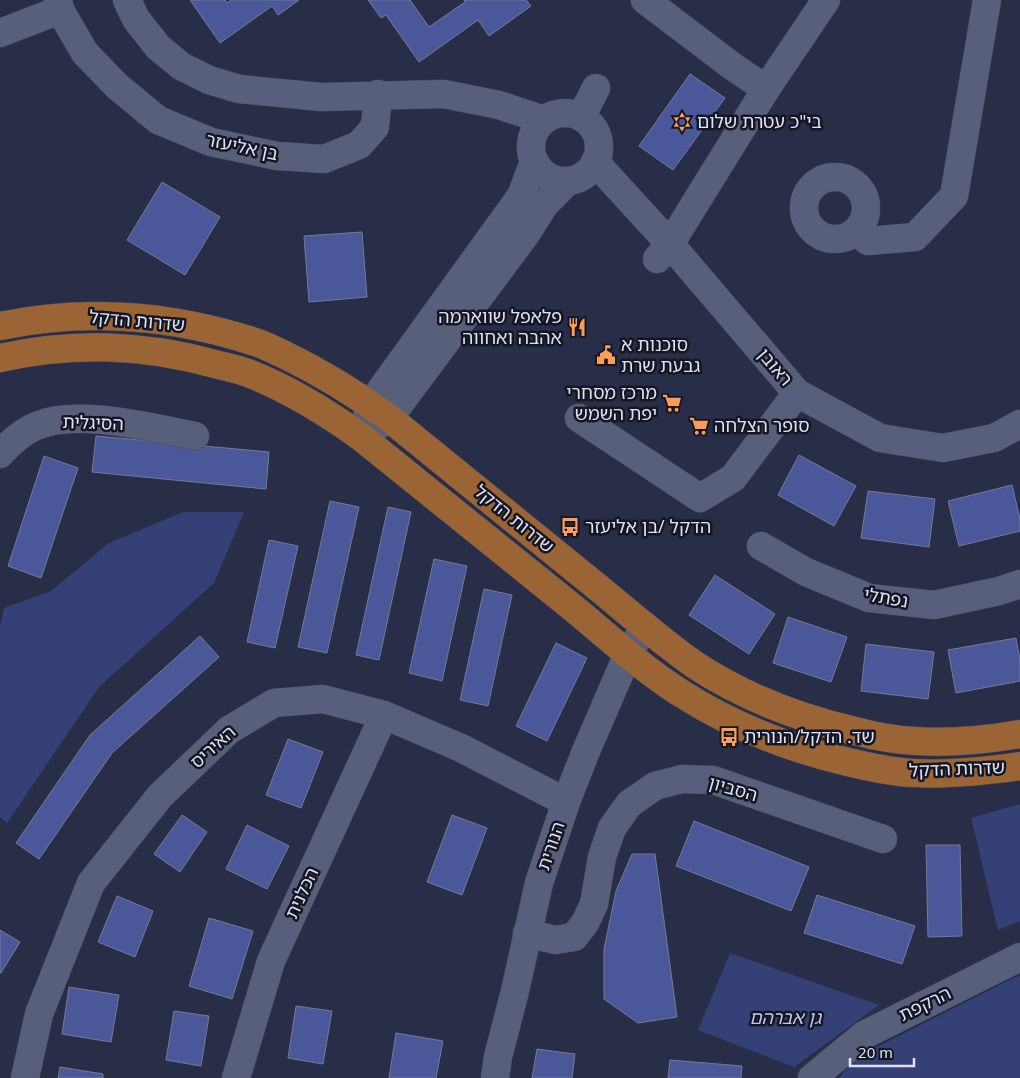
<svg xmlns="http://www.w3.org/2000/svg" width="1020" height="1078" viewBox="0 0 1020 1078" font-family="Georgia,'Noto Sans Hebrew',serif">
	<style>
		.green { fill: #354077 }
		.building { fill: #4a589a; stroke: #737b98 }
		.lines { fill: none; stroke-linecap: round; stroke-linejoin: round }
		.minor-casing { stroke: #464b60; stroke-width: 29 }
		.major-casing { stroke: #464b60; stroke-width: 29 }
		.minor { stroke: #575f7a; stroke-width: 28 }
		.major { stroke: #9b6434; stroke-width: 28 }
		.labels { text-anchor: middle; stroke-width: 5; stroke-linejoin: round; paint-order: stroke }
		.poi-label { font-size: 18px; fill: #dde1f2; stroke: #141723; text-anchor: start }
		.street-label { font-size: 18px; fill: #dde1f2; stroke: #141723 }
		.park-label { font-size: 18px; font-style: italic; fill: #bdc8ef; stroke: #141723 }
	</style>
	<rect width="100%" height="100%" fill="#282e47"/>
	<g class="green">
		<polygon points="183,512 244,512 214,583 99,687 7,823 0,817 0,627 4,608 51,591 109,543"/>
		<polygon points="1020,804 1020,921 998,930 971,818"/>
		<polygon points="730,953 879,1005 794,1067 698,1030"/>
		<polygon points="1020,975 1020,1078 839,1078 857,1057"/>
	</g>
	<g class="building">
		<polygon points="190,0 225,0 227,3 231,0 299,0 278,15 272,6 220,43"/>
		<polygon points="368,0 410,0 429,27 465,2 464,0 526,0 531,6 489,36 478,20 419,62 386,15 381,18"/>
		<polygon points="690,74 725,98 673,170 639,146"/>
		<polygon points="162,182 220,217 185,275 127,240"/>
		<polygon points="362,232 367,297 309,302 304,236"/>
		<polygon points="96,436 269,452 266,489 92,472"/>
		<polygon points="799,455 856,486 834,526 778,495"/>
		<polygon points="44,456 78,468 41,578 8,566"/>
		<polygon points="1012,485 1020,519 1020,531 959,546 948,501"/>
		<polygon points="868,491 935,499 929,547 861,538"/>
		<polygon points="330,501 359,507 327,653 298,647"/>
		<polygon points="388,507 411,512 379,660 356,655"/>
		<polygon points="269,540 298,546 275,648 247,642"/>
		<polygon points="434,559 467,566 442,681 409,673"/>
		<polygon points="715,575 775,614 749,654 689,615"/>
		<polygon points="484,589 512,595 488,706 460,700"/>
		<polygon points="788,617 847,637 831,682 773,663"/>
		<polygon points="200,636 219,657 112,753 39,859 16,843 90,735"/>
		<polygon points="1016,638 1020,660 1020,681 956,693 948,650"/>
		<polygon points="556,643 587,658 547,741 516,726"/>
		<polygon points="866,644 934,652 928,699 861,691"/>
		<polygon points="288,739 323,752 301,808 266,795"/>
		<polygon points="182,815 207,832 180,872 154,854"/>
		<polygon points="452,815 487,828 462,895 427,882"/>
		<polygon points="694,821 809,867 791,911 676,866"/>
		<polygon points="247,825 289,846 267,889 226,869"/>
		<polygon points="926,845 960,845 962,936 928,937"/>
		<polygon points="632,854 655,854 677,1017 638,1023 604,999 604,949 616,891"/>
		<polygon points="817,895 915,926 902,964 804,933"/>
		<polygon points="117,896 153,911 135,957 98,942"/>
		<polygon points="209,918 253,931 232,999 189,986"/>
		<polygon points="0,930 20,942 1,973 0,973"/>
		<polygon points="69,987 119,995 111,1042 62,1034"/>
		<polygon points="296,1006 332,1011 323,1064 288,1058"/>
		<polygon points="174,1011 209,1016 201,1066 166,1060"/>
		<polygon points="396,1033 443,1041 436,1078 389,1078"/>
		<polygon points="537,1049 575,1054 572,1078 532,1078"/>
		<polygon points="670,1060 742,1066 741,1078 668,1078"/>
		<polygon points="60,1067 103,1074 103,1078 58,1078"/>
	</g>
	<g class="lines">
		<g class="minor-casing">
			<g id="minor">
				<polyline points="58,0 60,10 85,53 117,86 158,120 211,142 277,156 324,159 359,145 375,127 378,94"/>
				<polyline points="127,0 136,19 158,47 181,66 209,80 239,89 321,97 444,94 499,105 544,120"/>
				<polyline points="645,0 732,66 766,89"/>
				<polyline points="0,33 60,10"/>
				<circle cx="565" cy="147" r="34"/>
				<polyline points="581,117 596,88"/>
				<polyline points="595,162 670,244 797,393 880,438 943,448 994,438 1020,424"/>
				<circle cx="835" cy="208" r="31"/>
				<polyline points="856,231 868,241 915,237 954,196 987,0"/>
				<polyline points="657,259 670,244 766,89 826,0"/>
				<polyline points="579,418 700,498 733,478 797,393"/>
				<polyline points="364,428 370,405 521,196 534,162"/>
				<polyline points="361,437 389,418 526,234 545,204 568,181"/>
				<path d="M0,454C11,442 22,432 36,426C77,408 152,428 195,436"/>
				<polyline points="761,546 806,572 869,598 934,605 999,591 1020,584"/>
				<polyline points="527,933 555,940 574,937 585,923 594,904 602,857 612,828 629,804 655,786 682,779 713,780 883,839"/>
				<polyline points="25,1078 39,1014 91,883 160,796 229,730 274,703 323,699 384,715 461,748 566,802"/>
				<polyline points="236,1078 271,961 384,715"/>
				<polyline points="495,1078 498,1057 515,991 539,883 566,802 586,751 628,654 645,626"/>
				<polyline points="812,1078 864,1035 1020,957"/>
			</g>
		</g>
		<g class="major-casing">
			<g id="major">
				<path d="M0,326C87,308 174,315 258,343C267,346 276,351 285,355C322,373 356,394 389,418C453,470 516,521 580,573C618,603 655,637 695,665C744,697 798,718 855,731C874,736 895,740 915,741C949,743 986,740 1020,734"/>
				<path d="M0,358C74,342 142,344 215,364C226,367 238,369 248,373C289,389 326,412 361,437C428,491 495,545 562,599C601,630 637,665 679,692C732,726 787,748 848,762C869,767 891,772 913,773C948,775 985,771 1020,766"/>
			</g>
		</g>
		<use href="#minor" class="minor"/>
		<use href="#major" class="major"/>
	</g>
	<defs>
		<g id="synagogue-bare" transform="scale(1.5)"><path d="M0-6.5L5.6 3.2H-5.6ZM0 6.5L5.6-3.2H-5.6Z" fill="#fd9c56" stroke="#141723" stroke-width="2.5" paint-order="stroke"/></g>
		<g id="restaurant-bare" transform="scale(1.5)"><path d="M-5-6h1v4h1v-4h1v4h1v-4h1v5L-1.5 .5V6h-2V.5L-5-1ZM5-6V6H3V1.5H1.5Q1.5-4 5-6Z" fill="#fd9c56" stroke="#141723" stroke-width="2.5" paint-order="stroke"/></g>
		<g id="civic-bare" transform="scale(1.5)"><path d="M-.6-6.5H3V-4.5H.6V-3L4-1V1h2V6H-6V1h2V-1L-.6-3ZM-1.2 2.5V6h2.4V2.5Z" fill="#fd9c56" stroke="#141723" stroke-width="2.5" paint-order="stroke"/></g>
		<g id="supermarket-bare" transform="scale(1.5)"><path d="M-6-5.5h2.5l.6 2H6L4.5 2H-2.5L-4.4-4H-6ZM-1.5 3.2a1.3 1.3 0 1 0 .1 0ZM3 3.2a1.3 1.3 0 1 0 .1 0Z" fill="#fd9c56" stroke="#141723" stroke-width="2.5" paint-order="stroke"/></g>
		<g id="bus-bare" transform="scale(1.5)"><path d="M-5-6H5V4H4V6H2V4H-2V6H-4V4H-5ZM-3.5-4V0h7V-4ZM-3.5 1.2v1.5H-2V1.2ZM2 1.2v1.5H3.5V1.2Z" fill="#fd9c56" stroke="#141723" stroke-width="2.5" paint-order="stroke"/></g>
	</defs>
	<g fill-rule="evenodd">
		<use href="#synagogue-bare" x="682" y="122"/>
		<use href="#restaurant-bare" x="577" y="327"/>
		<use href="#civic-bare" x="606" y="355"/>
		<use href="#supermarket-bare" x="672" y="403"/>
		<use href="#supermarket-bare" x="699" y="426"/>
		<use href="#bus-bare" x="570" y="527"/>
		<use href="#bus-bare" x="729" y="737"/>
	</g>
	<g class="labels">
		<g class="poi-label">
			<text x="697" y="128">בי"כ עטרת שלום</text>
			<text x="562" y="323" text-anchor="end">פלאפל שווארמה<tspan x="562" dy="21">אהבה ואחווה</tspan></text>
			<text x="621" y="351">סוכנות א<tspan x="621" dy="21">גבעת שרת</tspan></text>
			<text x="657" y="399" text-anchor="end">מרכז מסחרי<tspan x="657" dy="21">יפת השמש</tspan></text>
			<text x="714" y="432">סופר הצלחה</text>
			<text x="585" y="533">הדקל /בן אליעזר</text>
			<text x="744" y="743">שד. הדקל/הנורית</text>
		</g>
		<g class="street-label">
			<text transform="translate(242 147) rotate(12)" y="6">בן אליעזר</text>
			<text transform="translate(137 321) rotate(5)" y="6">שדרות הדקל</text>
			<text transform="translate(775 367) rotate(50)" y="6">ראובן</text>
			<text transform="translate(93 423) rotate(2)" y="6">הסיגלית</text>
			<text transform="translate(514 519) rotate(39)" y="6">שדרות הדקל</text>
			<text transform="translate(886 598) rotate(10)" y="6">נפתלי</text>
			<text transform="translate(213 747) rotate(-42)" y="6">האיריס</text>
			<text transform="translate(957 769) rotate(-2)" y="6">שדרות הדקל</text>
			<text transform="translate(733 789) rotate(16)" y="6">הסביון</text>
			<text transform="translate(551 846) rotate(-71)" y="6">הנורית</text>
			<text transform="translate(302 893) rotate(-65)" y="6">הכלנית</text>
			<text transform="translate(925 1004) rotate(-26)" y="6">הרקפת</text>
		</g>
		<g class="park-label">
			<text x="785" y="1024">גן אברהם</text>
		</g>
	</g>
	<path d="M850 1058v8h64v-8" fill="none" stroke="#dde1f2" stroke-width="2.5"/>
	<text x="858" y="1058" font-size="15" fill="#dde1f2" stroke="#141723" stroke-width="4" paint-order="stroke">20 m</text>
</svg>
